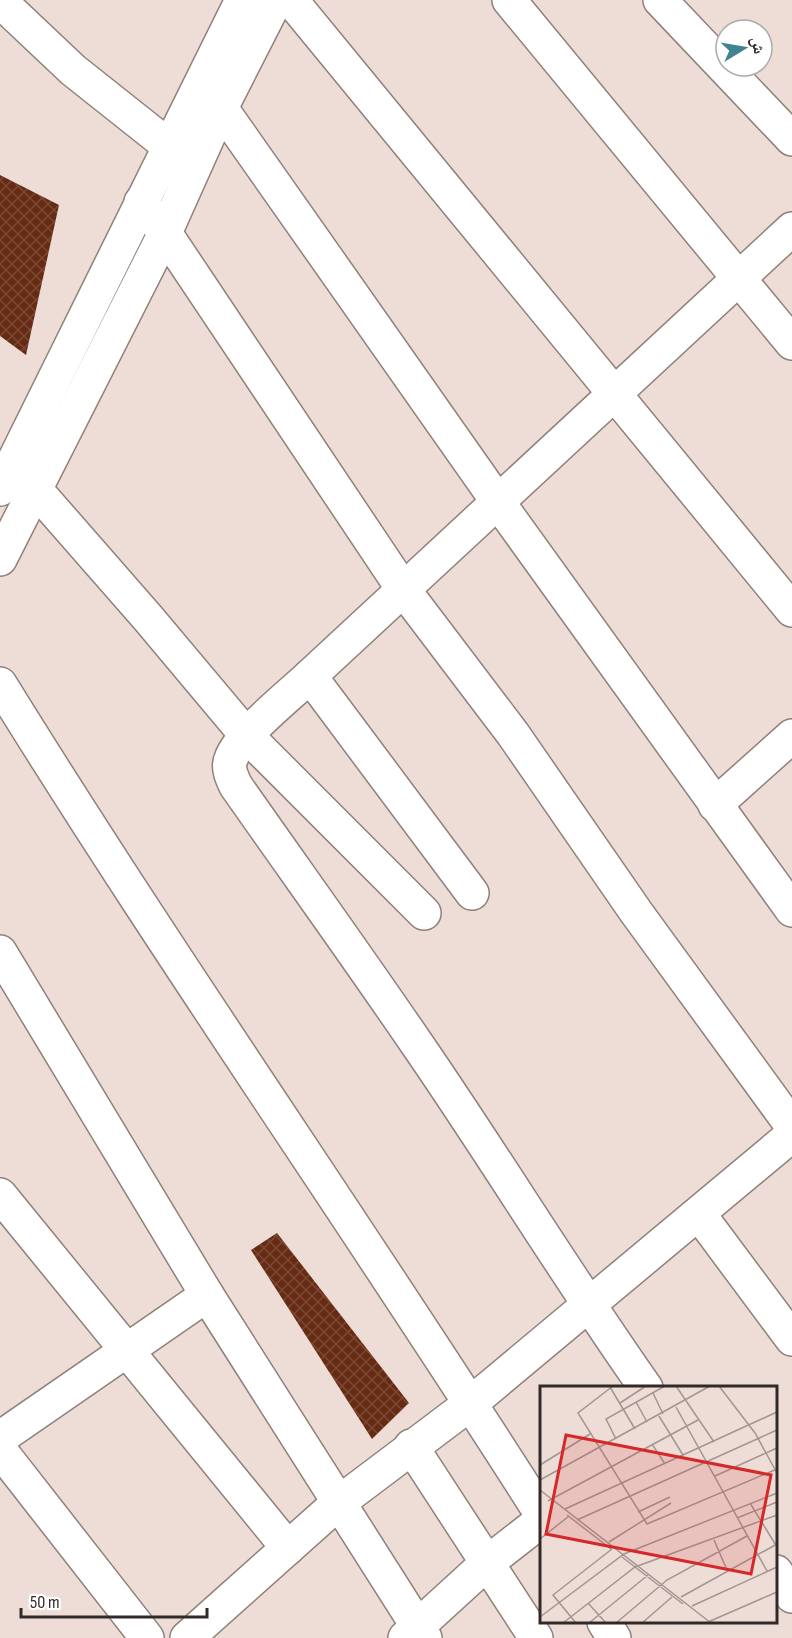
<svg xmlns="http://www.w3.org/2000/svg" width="792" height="1638" viewBox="0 0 792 1638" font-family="'Sofia Sans Condensed','Noto Naskh Arabic',sans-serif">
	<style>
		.building { fill: url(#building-cross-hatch) }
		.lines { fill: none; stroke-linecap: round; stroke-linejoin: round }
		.minor-casing { stroke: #8f807a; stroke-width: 36 }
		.major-casing { stroke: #8f807a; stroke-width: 36 }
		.minor { stroke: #fff; stroke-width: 33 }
		.major { stroke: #fff; stroke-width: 33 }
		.inset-road { fill: none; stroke: #a29591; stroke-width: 1.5 }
		.view { fill: #d62828; fill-opacity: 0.15; stroke: #d62828; stroke-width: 3 }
		.inset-edge { fill: none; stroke: #312a28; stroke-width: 3 }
	</style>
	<defs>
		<pattern id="building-cross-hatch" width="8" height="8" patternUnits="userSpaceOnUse" patternTransform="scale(1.5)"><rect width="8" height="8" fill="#672b13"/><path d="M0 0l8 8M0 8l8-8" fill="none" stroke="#794935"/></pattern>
	</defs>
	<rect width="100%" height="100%" fill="#eeddd7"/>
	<g class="building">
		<polygon points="0,175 59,205 26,355 0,336"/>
		<polygon points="277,1233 409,1403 372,1439 251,1250"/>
	</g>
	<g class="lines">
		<g class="minor-casing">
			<g id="minor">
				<polyline points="291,0 792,610"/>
				<polyline points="509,0 792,343"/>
				<polyline points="660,0 792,139"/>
				<polyline points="0,1 73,70 170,147"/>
				<polyline points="221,108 498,502 792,910"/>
				<polyline points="141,202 165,233 403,589 513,734 636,912 792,1126"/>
				<polyline points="36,490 148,618 247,736 424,913"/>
				<polyline points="310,676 472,893"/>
				<path d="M0,684C174,965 365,1236 542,1515"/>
				<polyline points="715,805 792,736"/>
				<polyline points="0,952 207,1295 425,1638"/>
				<polyline points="0,1195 288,1548"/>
				<polyline points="699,1214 792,1339"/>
				<path d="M646,1388C567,1276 496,1159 419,1047C359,959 297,873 236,786C232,778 227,767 231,759C239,735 290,695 310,676L792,229"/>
				<polyline points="0,1438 207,1295"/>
				<polyline points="411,1446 536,1638"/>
				<polyline points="0,1450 147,1638"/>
				<polyline points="776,1572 792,1596"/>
				<polyline points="604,1622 614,1638"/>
				<polyline points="187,1638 337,1504 471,1403 792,1135"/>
				<polyline points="405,1638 487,1563 542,1520"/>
			</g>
		</g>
		<g class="major-casing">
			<g id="major">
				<polyline points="0,489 242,0"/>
				<polyline points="0,559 165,233 221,108 276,0"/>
			</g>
		</g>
		<use href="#minor" class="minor"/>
		<use href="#major" class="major"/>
	</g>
	<g transform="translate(540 1386)">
		<rect width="237" height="237" fill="#eeddd7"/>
		<path class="inset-road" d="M73,0L38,27L107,138L237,83M136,0L174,56M179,0L215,47L237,87M70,1L95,43M113,7L123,28M96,16L107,36M80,17L106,0M136,21L227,185M119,30L143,69M76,53L66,33L125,0M112,58L125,78M0,79L50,48M175,90L237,62M0,94L170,0M0,104L171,237M8,115L158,34M210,117L237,161M25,123L237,26M98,126L130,111M27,129L71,163M197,132L237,116M37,134L237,44M0,153L29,130M174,154L187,184M69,156L131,117M82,171L143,218M141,211L237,158M48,217L66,237M152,220L237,181M0,231L84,168L237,107M168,236L237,206M23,237L95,181L237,129M36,237L13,209L72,163M49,237L108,189M76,237L127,194L207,150M102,237L132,211"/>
		<path class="view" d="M26,49L231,89L211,188L6,148Z"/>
		<rect width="237" height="237" class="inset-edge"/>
	</g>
	<g transform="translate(744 48) rotate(79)"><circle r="28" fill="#ffffff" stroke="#adaaa9" stroke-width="1.5"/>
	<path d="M0-4.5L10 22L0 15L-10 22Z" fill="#3f8490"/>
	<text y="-9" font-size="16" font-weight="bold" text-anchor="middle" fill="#312a28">ش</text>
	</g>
	<path d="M21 1608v9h186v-9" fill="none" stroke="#312a28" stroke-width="3"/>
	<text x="30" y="1608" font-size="18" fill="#312a28" stroke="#ffffff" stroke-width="4.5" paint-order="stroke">50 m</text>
</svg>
